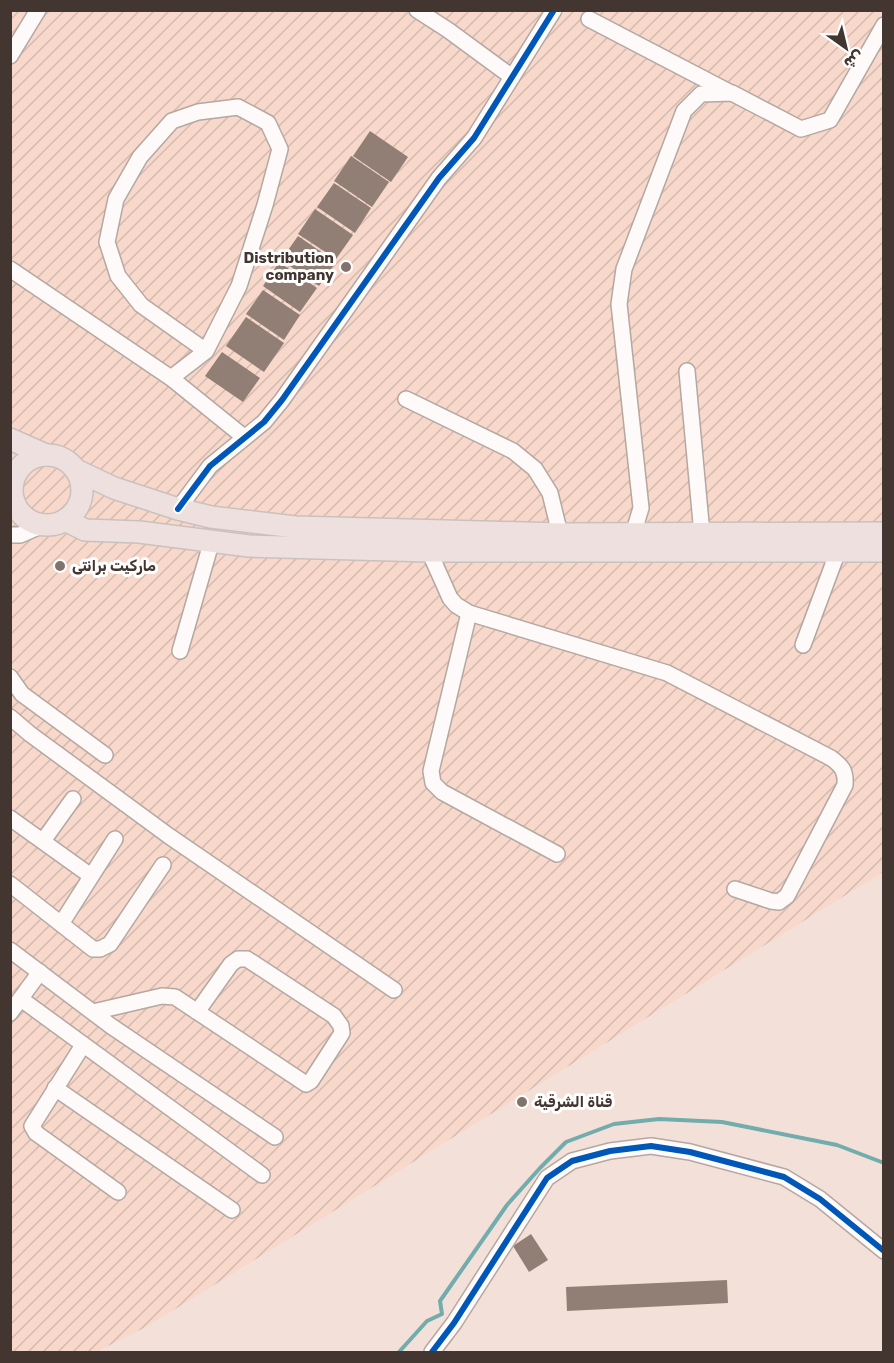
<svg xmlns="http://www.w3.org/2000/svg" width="894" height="1363" viewBox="0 0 894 1363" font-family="Rubik,Cairo,sans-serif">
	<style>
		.industrial { fill: url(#industrial-furrows) }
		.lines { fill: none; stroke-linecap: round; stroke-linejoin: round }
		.stream { stroke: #73acad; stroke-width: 4 }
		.building { fill: #917f76 }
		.minor-casing { stroke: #b5a7a1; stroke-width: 18 }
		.highway-casing { stroke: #cac1bd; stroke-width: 24 }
		.minor { stroke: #fdfaf9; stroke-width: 15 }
		.highway { stroke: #efe0e0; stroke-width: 21 }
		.cycleway-casing { stroke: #fff; stroke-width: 10 }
		.cycleway { stroke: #0057b8; stroke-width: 6 }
		.poi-dot { fill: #81726b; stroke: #fff; stroke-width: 2 }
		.labels { text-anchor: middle; stroke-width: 6; stroke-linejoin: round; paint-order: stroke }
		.poi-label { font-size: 15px; font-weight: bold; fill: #433630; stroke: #fff; text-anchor: start }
	</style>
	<defs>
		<pattern id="industrial-furrows" width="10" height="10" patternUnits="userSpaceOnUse" patternTransform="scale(1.5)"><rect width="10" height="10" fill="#f7d8cb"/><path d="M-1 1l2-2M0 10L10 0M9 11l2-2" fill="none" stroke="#d5baaf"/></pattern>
	</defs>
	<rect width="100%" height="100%" fill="#f3e1d9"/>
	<polygon class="industrial" points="10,11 883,11 883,872 146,1327 96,1352 11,1352"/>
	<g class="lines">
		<polyline class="stream" points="399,1352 427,1321 442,1314 440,1301 507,1205 540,1168 566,1142 614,1124 659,1119 722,1122 837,1145 884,1163"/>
	</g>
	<g class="building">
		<polygon points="370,131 408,157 391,182 353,156"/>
		<polygon points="351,156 389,182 372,207 334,181"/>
		<polygon points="334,183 371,208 355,233 317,207"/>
		<polygon points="315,209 353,235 336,259 298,234"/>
		<polygon points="298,236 336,262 319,286 281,260"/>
		<polygon points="279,262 317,288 300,312 263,286"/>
		<polygon points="263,290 300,315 284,340 246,314"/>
		<polygon points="246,317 284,343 264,372 226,346"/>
		<polygon points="222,352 260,378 243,402 205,376"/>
		<polygon points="531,1234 548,1260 529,1272 513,1246"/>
		<polygon points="727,1280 728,1303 567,1311 566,1287"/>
	</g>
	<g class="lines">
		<g class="minor-casing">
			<g id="minor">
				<polyline points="417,10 448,30 512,77"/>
				<polyline points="589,19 729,92"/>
				<polyline points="10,56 38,10"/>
				<polyline points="10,269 171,378 244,437"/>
				<polyline points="687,371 702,534"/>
				<polyline points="171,378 206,351 239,286 265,205 280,149 268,123 238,107 198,112 172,121 140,157 116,199 107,242 118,276 141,305 206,351"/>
				<polyline points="406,399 513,451 535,469 550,493 560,534"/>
				<polyline points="10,497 12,495"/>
				<polyline points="178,509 210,466 264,422 282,400 439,178 474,138 554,10"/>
				<polyline points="633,534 641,508 619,304 624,269 684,111 701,94 732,93 801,129 830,120 884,25"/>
				<polyline points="10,535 20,535 43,525"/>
				<path d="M429,551L450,598L456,605L469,613L667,673L831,758C842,766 846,771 845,785L787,896L779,902L771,901L735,889"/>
				<polyline points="469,613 431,771 433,783 442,792 557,854"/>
				<polyline points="803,645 838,551"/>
				<polyline points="180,651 212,540"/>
				<polyline points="10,677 22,694 105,755"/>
				<polyline points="10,717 30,734 169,836 394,990"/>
				<polyline points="10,818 91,876"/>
				<polyline points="43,841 73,799"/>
				<polyline points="10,884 93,949 100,949 110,944 163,865"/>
				<polyline points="61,924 115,839"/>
				<polyline points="10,950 111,1026 275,1137"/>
				<polyline points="21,999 262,1175"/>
				<polyline points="93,1012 162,996 175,997 306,1084 311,1081 342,1033 341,1026 334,1016 247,959 238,959 231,964 197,1012"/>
				<polyline points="10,1013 40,972"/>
				<polyline points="83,1045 32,1126 36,1133 118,1192"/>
				<polyline points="55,1088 232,1210"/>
				<polyline points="432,1352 454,1323 547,1178 572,1161 610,1151 651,1146 690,1152 784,1177 820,1199 884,1251"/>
			</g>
		</g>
		<g class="highway-casing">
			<g id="highway">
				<polyline points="10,439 46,455"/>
				<circle cx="47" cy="490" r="35"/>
				<polyline points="76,470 114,488 178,509 211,517 295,527 560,534 884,533"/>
				<polyline points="65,520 85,530 139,532 249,546 429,551 884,551"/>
			</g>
		</g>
		<use href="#minor" class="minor"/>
		<use href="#highway" class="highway"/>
		<g class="cycleway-casing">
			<g id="cycleway">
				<polyline points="178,509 210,466 264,422 282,400 439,178 474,138 554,10"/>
				<polyline points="432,1352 454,1323 547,1178 572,1161 610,1151 651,1146 690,1152 784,1177 820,1199 884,1251"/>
			</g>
		</g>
		<use href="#cycleway" class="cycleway"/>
	</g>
	<g class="poi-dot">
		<circle cx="346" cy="267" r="6"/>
		<circle cx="60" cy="566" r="6"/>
		<circle cx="522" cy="1102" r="6"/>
	</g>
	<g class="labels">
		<g class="poi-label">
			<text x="334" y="263" text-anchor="end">Distribution<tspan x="334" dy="17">company</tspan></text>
			<text x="72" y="571">مارکیت برانتی</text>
			<text x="534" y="1107">قناة الشرقية</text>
		</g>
	</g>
	<rect width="894" height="1363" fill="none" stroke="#433630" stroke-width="24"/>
	<g transform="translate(846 48) rotate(146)" stroke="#ffffff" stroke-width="4.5" paint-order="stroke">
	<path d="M0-4.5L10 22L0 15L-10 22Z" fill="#433630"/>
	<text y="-9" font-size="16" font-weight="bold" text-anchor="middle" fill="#433630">ش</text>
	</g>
</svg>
